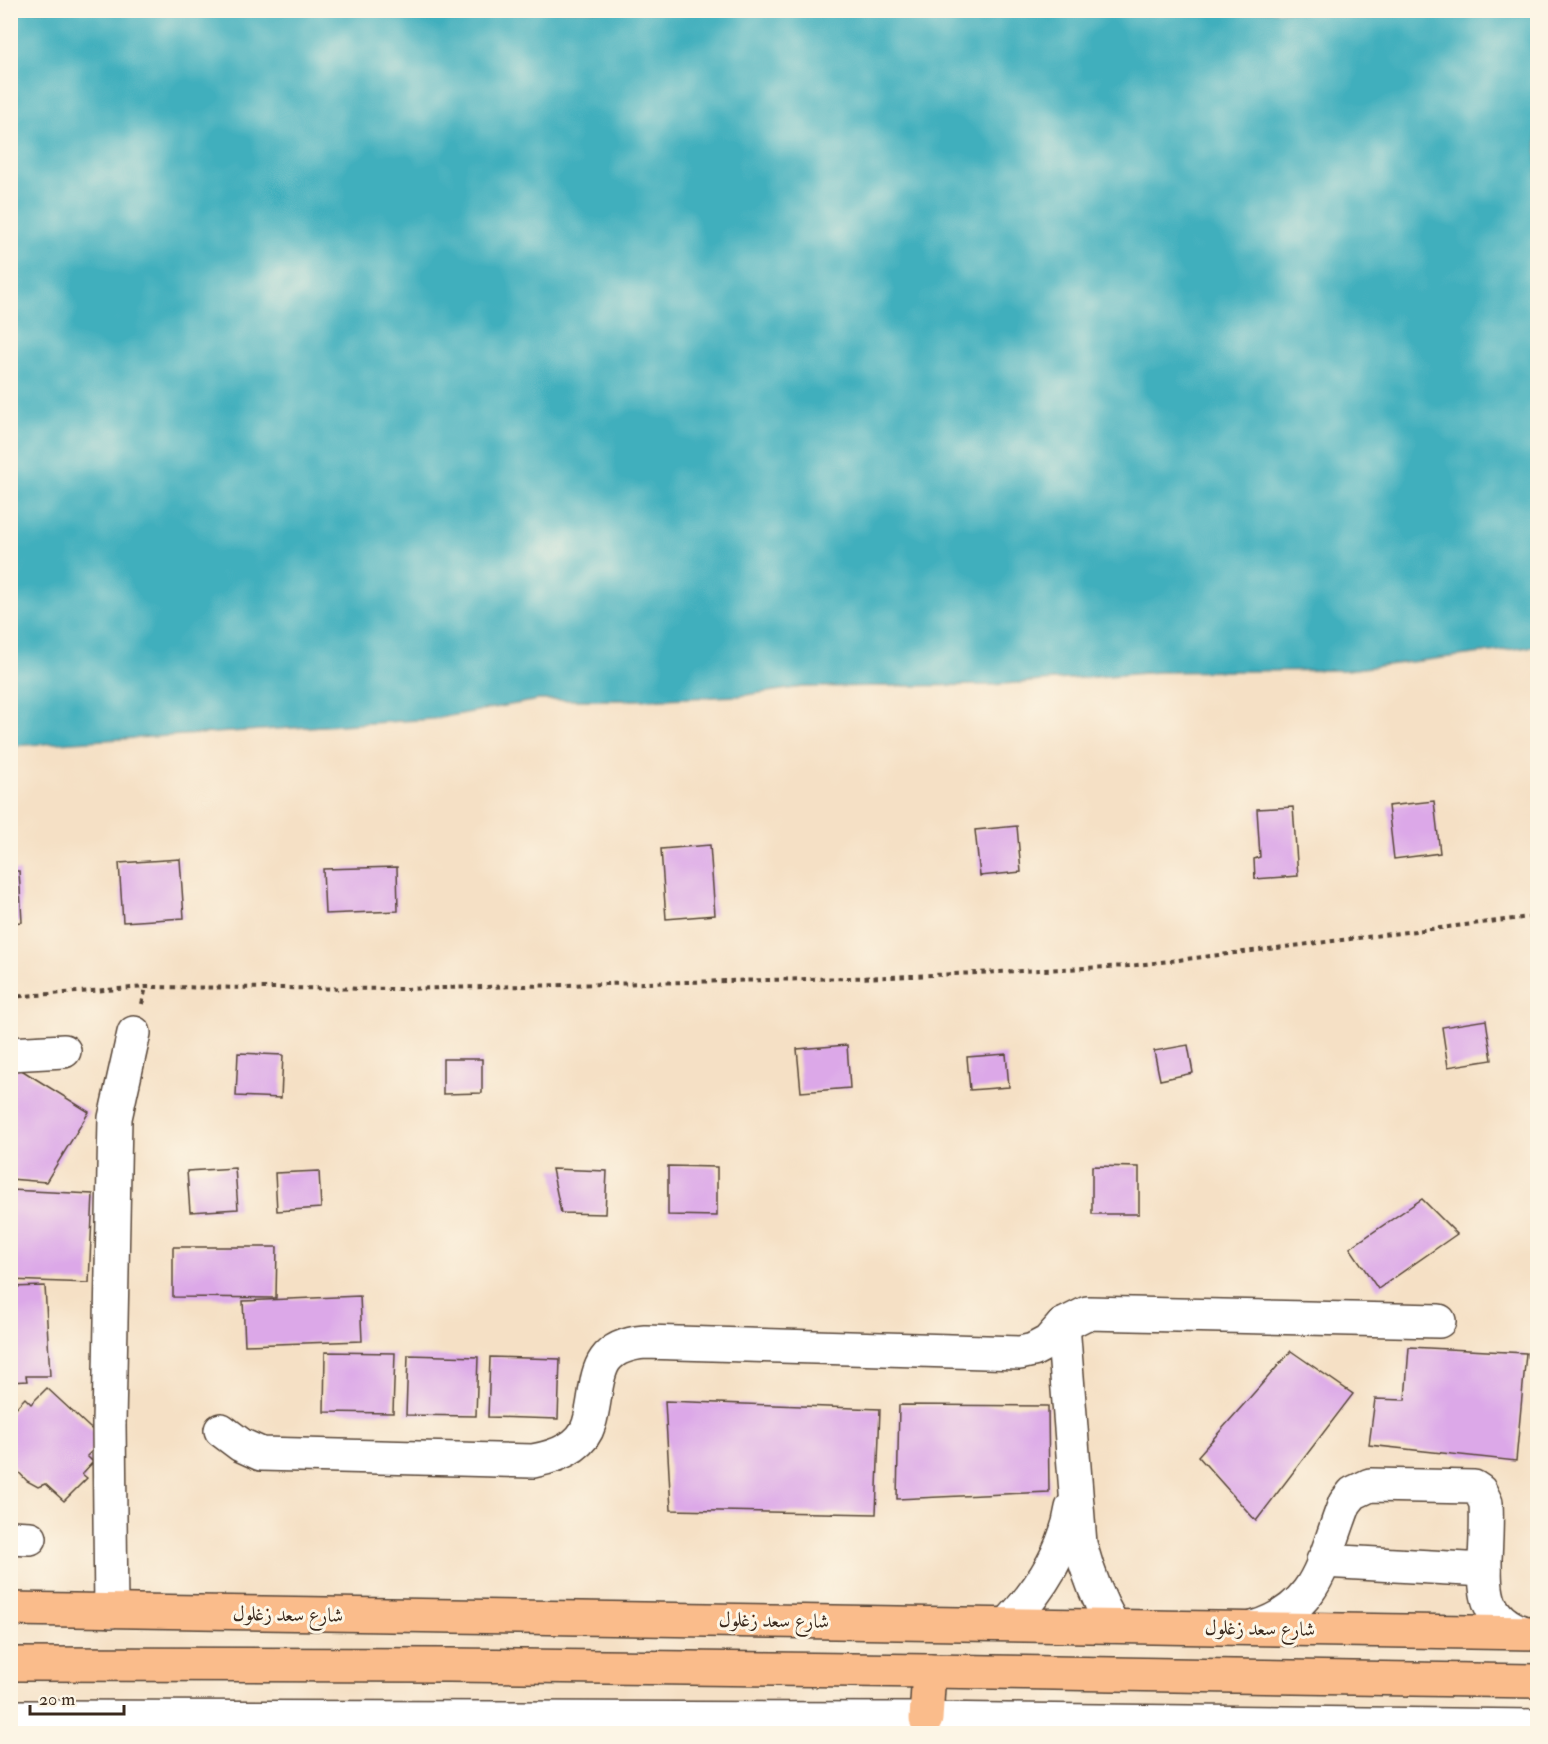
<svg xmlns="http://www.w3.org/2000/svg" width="1548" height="1744" viewBox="0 0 1548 1744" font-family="'IM FELL Double Pica',Amiri,serif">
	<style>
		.water { fill: #40afbd; stroke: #3e6c6e; stroke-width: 1.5 }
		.building { fill: #dca8e8 }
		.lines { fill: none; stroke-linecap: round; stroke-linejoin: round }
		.minor-casing { stroke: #574537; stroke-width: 36 }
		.major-casing { stroke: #574537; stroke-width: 36 }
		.path { stroke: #574537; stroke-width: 4; stroke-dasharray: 4.5 4.5; stroke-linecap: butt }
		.minor { stroke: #fff; stroke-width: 33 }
		.major { stroke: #fabc8b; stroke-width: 33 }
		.labels { text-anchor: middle; stroke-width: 6; stroke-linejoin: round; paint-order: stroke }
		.street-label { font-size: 20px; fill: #3b2a1e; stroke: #fcf5e5 }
	</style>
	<rect width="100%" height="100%" fill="#fcf5e5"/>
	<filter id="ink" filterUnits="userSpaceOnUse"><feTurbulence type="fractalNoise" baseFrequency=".0167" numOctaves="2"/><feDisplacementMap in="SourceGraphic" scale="12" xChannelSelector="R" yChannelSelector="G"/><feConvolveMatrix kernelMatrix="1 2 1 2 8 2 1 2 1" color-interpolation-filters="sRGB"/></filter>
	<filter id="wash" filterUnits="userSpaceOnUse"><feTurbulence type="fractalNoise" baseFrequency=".008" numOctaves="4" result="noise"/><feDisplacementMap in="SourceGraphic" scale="24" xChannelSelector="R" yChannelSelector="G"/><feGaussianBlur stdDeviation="1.35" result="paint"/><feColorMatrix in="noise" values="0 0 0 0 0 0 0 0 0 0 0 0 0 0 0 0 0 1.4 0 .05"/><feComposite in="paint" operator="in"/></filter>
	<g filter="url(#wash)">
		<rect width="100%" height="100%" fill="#f5e0c5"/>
		<polygon class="water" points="11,10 1537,11 1537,646 1347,670 1158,672 991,685 802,687 739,696 635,700 538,700 433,719 11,746"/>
		<g id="blocks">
			<g class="building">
				<polygon points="1434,801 1440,853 1394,859 1388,806"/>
				<polygon points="1293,807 1298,876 1255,879 1254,859 1260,857 1257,809"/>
				<polygon points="1017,826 1021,872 980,876 975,830"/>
				<polygon points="710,845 715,915 666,919 661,849"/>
				<polygon points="180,859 184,918 123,922 119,863"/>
				<polygon points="397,867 398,911 325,914 323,869"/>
				<polygon points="10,871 19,871 22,922 10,923"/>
				<polygon points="1486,1020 1492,1060 1448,1067 1442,1027"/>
				<polygon points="847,1045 850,1088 801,1092 797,1049"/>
				<polygon points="1188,1045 1193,1073 1160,1080 1154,1051"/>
				<polygon points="238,1053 283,1055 281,1098 236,1096"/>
				<polygon points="1006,1054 1009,1087 970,1090 967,1057"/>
				<polygon points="443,1059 482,1059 482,1093 443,1094"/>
				<polygon points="15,1066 89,1112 46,1182 10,1179 10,1073"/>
				<polygon points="668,1166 717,1167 717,1216 668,1215"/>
				<polygon points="1092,1166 1139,1167 1139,1214 1092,1214"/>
				<polygon points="235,1168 238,1209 190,1212 187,1171"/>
				<polygon points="552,1169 607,1171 605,1214 561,1213"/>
				<polygon points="319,1171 321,1208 277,1211 275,1173"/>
				<polygon points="10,1190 93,1194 89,1283 10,1280"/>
				<polygon points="1422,1199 1457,1234 1378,1289 1350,1248"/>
				<polygon points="173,1247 277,1247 276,1298 173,1297"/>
				<polygon points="45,1286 50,1376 26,1376 27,1381 10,1382 10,1287"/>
				<polygon points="360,1296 362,1341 245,1345 243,1301"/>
				<polygon points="1409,1347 1526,1353 1516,1461 1369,1445 1375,1399 1405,1400"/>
				<polygon points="1291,1351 1353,1394 1256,1521 1198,1456"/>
				<polygon points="325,1352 395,1353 393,1413 324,1412"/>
				<polygon points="408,1355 478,1357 476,1416 406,1415"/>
				<polygon points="490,1357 560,1359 558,1419 488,1417"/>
				<polygon points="47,1388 103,1440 87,1456 93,1462 82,1474 87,1478 64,1501 45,1484 38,1487 27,1481 10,1463 10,1414 25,1398 31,1404"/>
				<polygon points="665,1401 880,1409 876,1514 671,1510"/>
				<polygon points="899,1405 1048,1406 1049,1492 897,1499"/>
			</g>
		</g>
	</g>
	<g filter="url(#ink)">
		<use href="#blocks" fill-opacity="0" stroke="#574537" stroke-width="1.5"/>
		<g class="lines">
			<g class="minor-casing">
				<g id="minor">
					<polyline points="10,1054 64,1051"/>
					<path d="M1063,1325L1080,1544C1088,1574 1098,1600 1113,1626"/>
					<path d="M221,1430L241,1445L261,1454L533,1461C554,1457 582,1448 589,1424C601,1384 588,1347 645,1342L1020,1353L1033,1350L1048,1342L1063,1325L1087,1313L1439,1321"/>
					<polyline points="10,1537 30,1538"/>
					<polyline points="1323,1561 1485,1570"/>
					<polyline points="111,1611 109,1424 115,1118 134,1033"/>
					<path d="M1009,1623C1039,1591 1065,1553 1072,1508"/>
					<path d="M1253,1628C1320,1608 1322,1561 1345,1503L1353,1493L1370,1485L1474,1487L1480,1491L1486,1503C1487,1522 1486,1541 1485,1559C1485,1594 1485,1618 1522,1632"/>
					<polyline points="10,1717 926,1719 1538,1726"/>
				</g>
			</g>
			<g class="major-casing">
				<g id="major">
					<polyline points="10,1609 1538,1633"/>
					<polyline points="10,1664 449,1665 929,1671 1538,1681"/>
					<polyline points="926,1719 929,1671"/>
				</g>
			</g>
			<g class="path">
				<polyline points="10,997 146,987 402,989 890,977 1129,966 1538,916"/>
				<polyline points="142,1004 146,987"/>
			</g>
			<use href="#minor" class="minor"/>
			<use href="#major" class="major"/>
		</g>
	</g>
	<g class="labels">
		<g class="street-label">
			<text transform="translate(288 1614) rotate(1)" y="7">شارع سعد زغلول</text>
			<text transform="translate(774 1620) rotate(1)" y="7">شارع سعد زغلول</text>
			<text transform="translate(1260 1628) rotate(1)" y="7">شارع سعد زغلول</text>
		</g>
	</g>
	<rect width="1548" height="1744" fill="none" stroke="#fcf5e5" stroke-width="36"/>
	<path d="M30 1705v9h94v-9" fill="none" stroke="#3b2a1e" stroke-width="3"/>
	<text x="39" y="1705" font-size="18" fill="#3b2a1e" stroke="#fcf5e5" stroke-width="4.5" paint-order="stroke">20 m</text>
</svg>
